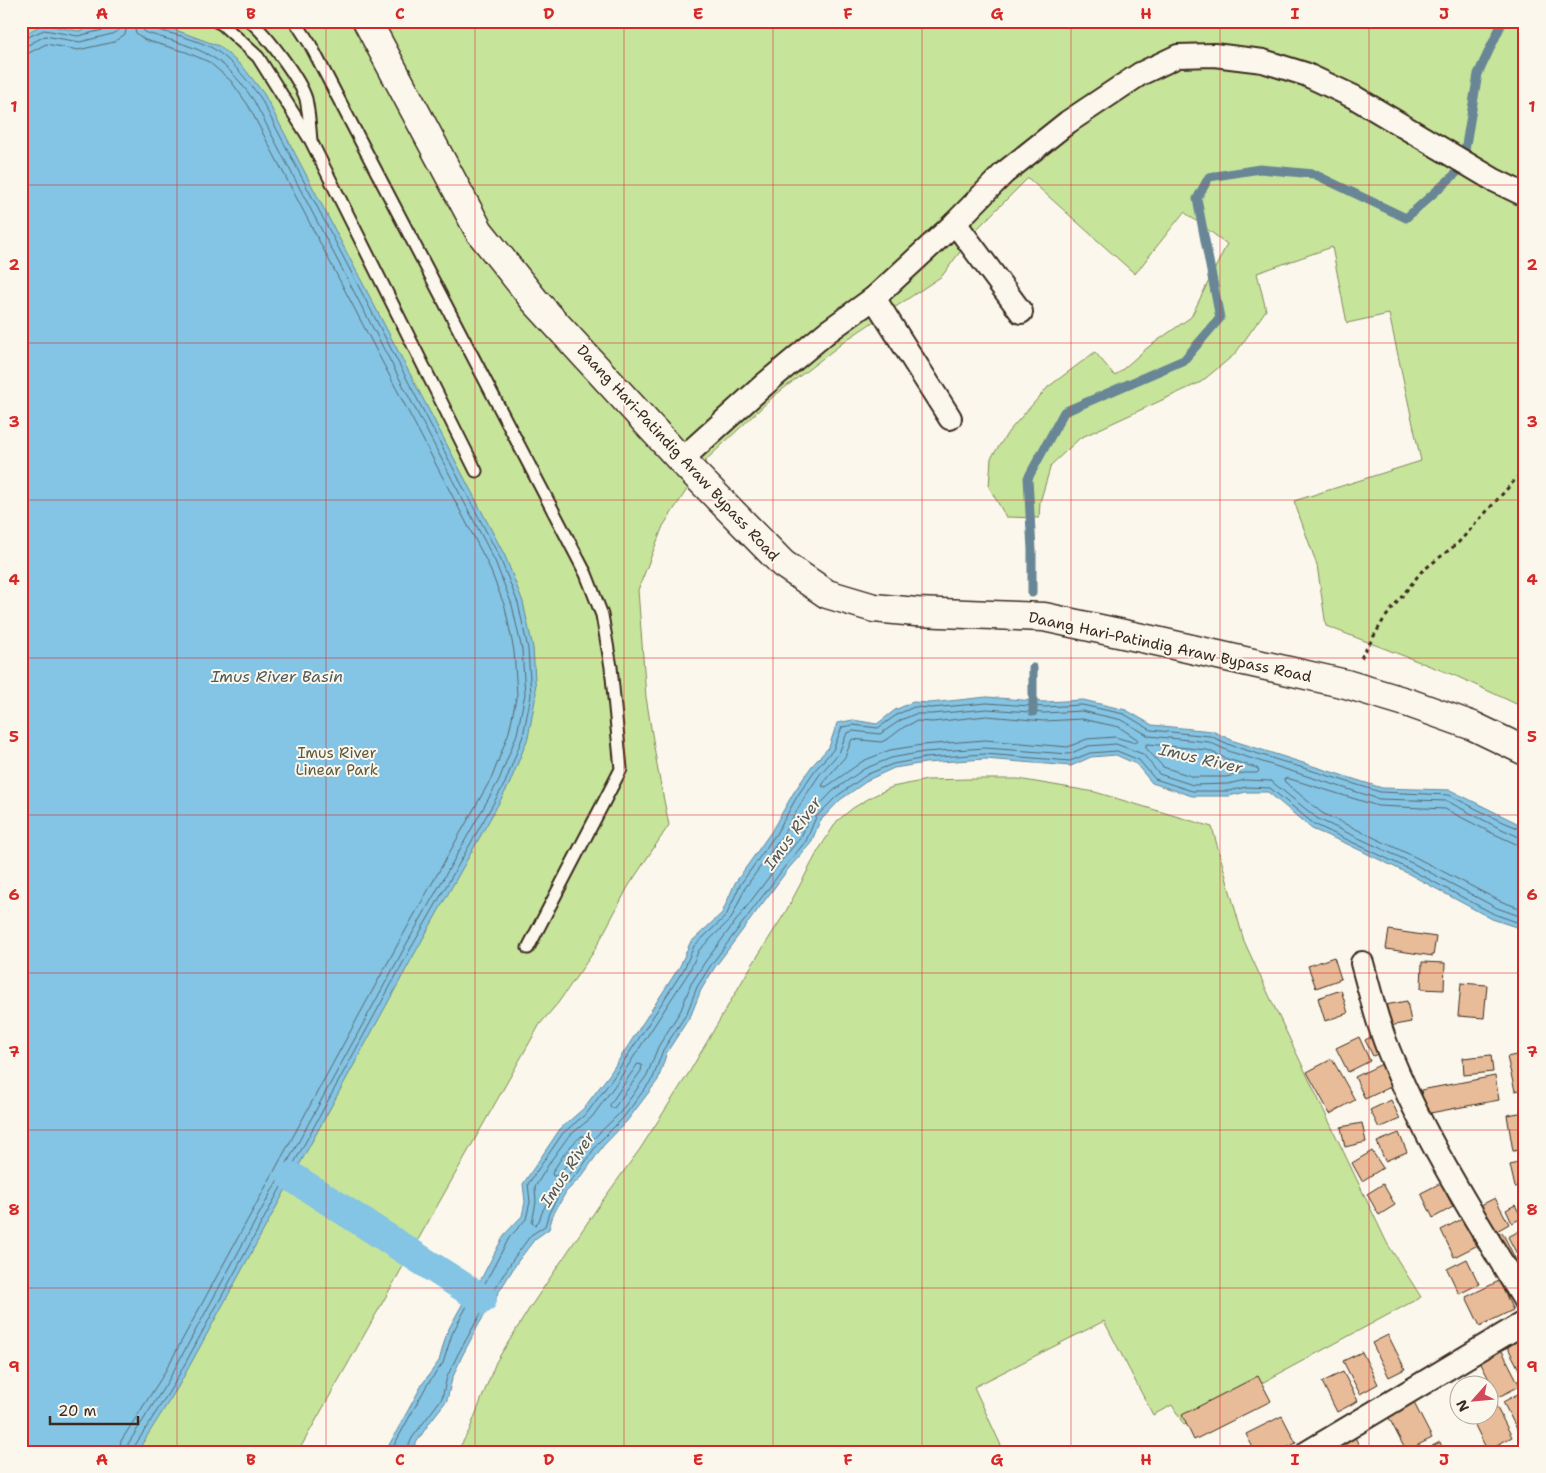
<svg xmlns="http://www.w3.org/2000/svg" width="1546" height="1473" viewBox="0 0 1546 1473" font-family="'Shantell Sans',sans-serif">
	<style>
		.green { fill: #c7e49b; stroke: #81875c }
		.water { fill: #84c4e4; stroke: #678695 }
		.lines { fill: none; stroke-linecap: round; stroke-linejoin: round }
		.shore { stroke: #58686d; stroke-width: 1 }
		.stream { stroke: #678695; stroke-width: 9 }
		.canal { stroke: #84c4e4; stroke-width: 30 }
		.building { fill: #e8bc98; stroke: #3b2a1e }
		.service-casing { stroke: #3b2a1e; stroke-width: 15 }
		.minor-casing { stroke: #3b2a1e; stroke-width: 26 }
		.secondary-casing { stroke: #3b2a1e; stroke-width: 31 }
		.path { stroke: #3b2a1e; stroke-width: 3; stroke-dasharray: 4 4; stroke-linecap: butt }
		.service { stroke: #fbf7ec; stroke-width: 11 }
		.minor { stroke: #fbf7ec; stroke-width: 22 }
		.secondary { stroke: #fbf7ec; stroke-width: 28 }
		.grid { fill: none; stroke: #d62828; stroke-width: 1; stroke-opacity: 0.55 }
		.labels { text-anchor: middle; stroke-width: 4; stroke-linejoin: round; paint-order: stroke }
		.street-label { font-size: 15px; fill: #3b2a1e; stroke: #fbf7ec }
		.park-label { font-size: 15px; fill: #5e583d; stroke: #fbf7ec }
		.water-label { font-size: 16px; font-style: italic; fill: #515859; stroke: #fbf7ec }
		.neatline { fill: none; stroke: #d62828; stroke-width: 2 }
		.grid-label { font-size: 16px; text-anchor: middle; font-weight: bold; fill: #d62828 }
	</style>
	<rect width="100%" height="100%" fill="#fbf7ec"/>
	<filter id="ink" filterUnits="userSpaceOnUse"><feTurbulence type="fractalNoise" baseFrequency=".02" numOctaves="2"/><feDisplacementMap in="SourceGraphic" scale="10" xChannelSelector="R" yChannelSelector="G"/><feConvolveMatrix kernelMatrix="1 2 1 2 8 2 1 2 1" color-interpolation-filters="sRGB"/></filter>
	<g filter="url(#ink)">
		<g class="green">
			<polygon points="21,21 1525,21 1525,708 1456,676 1326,626 1317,565 1294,501 1421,461 1389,314 1347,323 1332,247 1257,273 1266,310 1235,354 1201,382 1080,438 1051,465 1040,502 1039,518 1006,517 989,487 991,458 1009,431 1048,387 1095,352 1115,376 1147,348 1191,317 1227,244 1184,212 1135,274 1028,178 977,229 942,276 849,338 774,396 707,459 663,526 638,590 646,697 658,771 669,825 628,887 593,953 558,1003 540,1024 298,1452 21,1452"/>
			<polygon points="970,779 1018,779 1095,792 1212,827 1244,941 1273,1004 1387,1243 1421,1297 1184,1425 1172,1405 1153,1415 1104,1321 974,1387 1004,1452 457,1452 469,1431 496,1362 529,1309 600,1204 640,1149 690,1071 747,973 785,913 818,851 837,821 853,808 873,796 892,787 927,780"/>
		</g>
		<g class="water">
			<polygon points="119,21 162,25 219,46 244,68 264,94 505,556 523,602 533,648 536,695 528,738 509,785 416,951 178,1387 137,1452 21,1452 21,36 43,24 78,31"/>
			<polygon points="987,697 1045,702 1083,700 1126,710 1152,725 1212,731 1234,741 1382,788 1450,790 1525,827 1525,930 1492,919 1409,874 1345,843 1312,829 1268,792 1246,792 1229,796 1192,796 1152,783 1136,764 1116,755 1091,757 1071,766 985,759 925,763 894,768 870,779 840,800 820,821 811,843 789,868 715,967 701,990 691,1015 667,1052 658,1080 627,1121 603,1146 582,1176 566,1192 553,1215 549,1229 535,1239 518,1261 479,1324 462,1356 452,1379 447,1400 430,1422 410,1452 382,1452 389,1445 423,1383 439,1361 447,1332 463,1303 480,1281 504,1235 522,1216 525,1202 523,1184 560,1129 583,1109 609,1075 680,966 690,943 722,913 735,883 771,832 794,792 811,767 829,747 837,723 853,720 877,724 895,710 913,702 930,703"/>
		</g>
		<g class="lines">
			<g class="shore">
				<polyline points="21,40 44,30 78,36 111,28 114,26 115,21"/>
				<polyline points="21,46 28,45 45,36 80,42 112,34 119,30 121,21"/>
				<polyline points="21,54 29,53 46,44 78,50 114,42 125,34 129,21"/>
				<polygon points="987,716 1044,721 1082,719 1119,727 1137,739 1138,741 1136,743 1115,737 1087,739 1068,747 985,740 922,745 890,750 863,761 826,787 822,786 826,779 845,757 852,739 881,742 888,739 904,727 917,721 932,722"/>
				<polygon points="1149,744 1207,750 1227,759 1257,768 1259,771 1257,773 1244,773 1226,777 1194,777 1163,767 1146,748 1146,745"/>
				<polyline points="1525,837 1519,837 1493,825 1447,801 1379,799 1231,752 1209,742 1149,736 1122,720 1082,711 1044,713 987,709 932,714 915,714 901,720 880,734 853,731 847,733 839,753 820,774 804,798 781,838 745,888 731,919 699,950 689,972 618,1081 592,1117 568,1137 552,1159 535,1187 536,1202 532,1223 535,1225 539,1221 543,1210 557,1185 574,1169 593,1139 619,1114 647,1075 658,1047 681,1010 691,984 705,962 781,861 801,837 811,814 833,791 864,769 891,758 924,752 985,748 1069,754 1088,746 1116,744 1143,754 1159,774 1193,785 1228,784 1245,780 1271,781 1318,819 1414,864 1497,908 1525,918"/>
				<polyline points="1525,845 1516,844 1490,832 1445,809 1378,806 1287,778 1284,779 1285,782 1322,813 1417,858 1500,901 1525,910"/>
				<polygon points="638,1064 642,1065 641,1071 614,1108 611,1108 610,1105"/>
				<path d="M582,1136L584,1137V1139L568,1164L556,1176H553L552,1173C560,1160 569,1145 582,1136Z"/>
				<polyline points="119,1452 121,1441 162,1377 399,942 492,777 509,732 517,694 514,651 505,607 488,564 248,105 231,81 209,62 186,52 145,40 136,33 133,21"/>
				<path d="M126,1452L128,1444L168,1381L406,945L499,780L517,734L525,694L522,650L512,605L495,561L254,101C234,72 220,57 186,45C179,42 148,34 145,32C142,29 141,25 141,21"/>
				<path d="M133,1452L134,1447L174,1384L411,948L505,783L523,736L531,695L528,649L518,603L500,558L260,97C247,80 235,64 217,51C207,44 193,40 181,36C174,34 152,29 148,26L147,21"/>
				<polyline points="389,1452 393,1447 427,1385 443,1363 452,1334 467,1306 485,1283 509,1238 526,1219 530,1202 528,1184 563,1133 587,1113 613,1078 684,969 694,946 726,916 740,885 776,834 798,795 815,770 833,750 842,727 853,725 878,728 898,714 914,707 931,708 987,703 1044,707 1082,705 1124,714 1151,730 1210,736 1233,746 1380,792 1449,795 1496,819 1525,831"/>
				<polyline points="406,1452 412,1438 442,1398 447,1377 458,1354 497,1285 514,1258 531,1235 545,1226 549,1213 562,1189 578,1173 598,1143 623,1118 653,1078 663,1050 687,1013 697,987 711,965 786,865 806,841 816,817 837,796 868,774 893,764 925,758 985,754 1070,761 1090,753 1117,751 1139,760 1155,779 1192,791 1229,791 1246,787 1270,788 1314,824 1411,870 1494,914 1525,925"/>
			</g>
			<g class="stream">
				<polyline points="1032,593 1032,550 1028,478 1064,412 1184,360 1220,318 1197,199 1209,177 1260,169 1314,174 1406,218 1462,168 1478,74 1503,21"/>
				<polyline points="1033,668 1033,712"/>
			</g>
			<polyline class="canal" points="292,1177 482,1299"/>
		</g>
		<g class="building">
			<polygon points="1389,930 1436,937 1433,956 1386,949"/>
			<polygon points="1334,957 1341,979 1316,988 1308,966"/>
			<polygon points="1422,962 1445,963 1444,990 1421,989"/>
			<polygon points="1461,983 1487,985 1484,1018 1458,1016"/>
			<polygon points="1341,990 1348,1013 1325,1021 1318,998"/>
			<polygon points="1407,1001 1411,1022 1389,1026 1385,1005"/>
			<polygon points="1377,1034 1384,1051 1373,1056 1365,1040"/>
			<polygon points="1359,1037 1370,1061 1348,1072 1336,1048"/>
			<polygon points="1525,1053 1525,1089 1515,1091 1507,1057"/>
			<polygon points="1491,1055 1493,1072 1464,1075 1463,1058"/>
			<polygon points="1332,1059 1355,1100 1330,1114 1307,1072"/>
			<polygon points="1384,1063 1395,1085 1365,1099 1355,1077"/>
			<polygon points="1495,1076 1499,1100 1425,1114 1421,1090"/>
			<polygon points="1391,1100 1400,1119 1379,1128 1370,1110"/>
			<polygon points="1525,1112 1525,1149 1513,1151 1507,1115"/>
			<polygon points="1362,1123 1366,1142 1345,1147 1341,1127"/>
			<polygon points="1399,1133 1407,1152 1385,1161 1377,1142"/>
			<polygon points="1372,1151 1383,1168 1362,1181 1352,1163"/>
			<polygon points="1525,1161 1525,1185 1515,1187 1510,1165"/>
			<polygon points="1441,1183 1453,1207 1433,1218 1421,1193"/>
			<polygon points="1383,1184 1395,1205 1379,1215 1367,1194"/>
			<polygon points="1495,1198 1509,1224 1495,1232 1481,1205"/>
			<polygon points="1515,1205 1522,1218 1512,1223 1506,1210"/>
			<polygon points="1462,1219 1476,1246 1454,1257 1441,1230"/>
			<polygon points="1525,1228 1525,1255 1519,1258 1508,1237"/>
			<polygon points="1502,1232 1518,1264 1508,1270 1491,1238"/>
			<polygon points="1467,1259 1479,1284 1459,1294 1447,1269"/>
			<polygon points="1499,1281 1513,1310 1480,1326 1466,1297"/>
			<polygon points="1388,1335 1405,1369 1389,1377 1372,1343"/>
			<polygon points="1525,1335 1525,1381 1506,1344"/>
			<polygon points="1501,1349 1520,1386 1498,1397 1479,1360"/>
			<polygon points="1362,1352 1378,1384 1360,1394 1343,1361"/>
			<polygon points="1343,1372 1358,1401 1337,1412 1322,1382"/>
			<polygon points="1258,1376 1271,1401 1194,1440 1182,1415"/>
			<polygon points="1525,1390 1525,1432 1520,1435 1503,1402"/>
			<polygon points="1413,1401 1432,1438 1406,1451 1387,1414"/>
			<polygon points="1495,1404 1512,1437 1487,1450 1471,1417 1488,1416 1488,1408"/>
			<polygon points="1282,1416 1296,1443 1278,1452 1255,1452 1246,1434"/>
			<polygon points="1355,1437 1362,1452 1333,1452 1331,1449"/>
			<polygon points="1440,1442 1444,1452 1421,1452"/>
		</g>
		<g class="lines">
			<g class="service-casing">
				<g id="service">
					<polyline points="216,21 222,24 258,57 309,138"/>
					<path d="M250,21C267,35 300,79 306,99C309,113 310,128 311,141L476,471"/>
					<polyline points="295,21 310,44 586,574 602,615 611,667 621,769 528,948"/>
				</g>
			</g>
			<g class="minor-casing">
				<g id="minor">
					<polyline points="955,223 1021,312"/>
					<polyline points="874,298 950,418"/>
					<polyline points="681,460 765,384 827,332 874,298 955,223 1004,173 1068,122 1140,74 1178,56 1214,55 1263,61 1305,74 1354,97 1494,180 1525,195"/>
					<path d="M1362,963C1371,996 1379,1029 1393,1061C1428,1145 1478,1223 1525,1301"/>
					<polyline points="1308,1452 1525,1322"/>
				</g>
			</g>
			<g class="secondary-casing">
				<polyline id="secondary" points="367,21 479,231 535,301 681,460 783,564 827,594 874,608 916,612 1044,617 1156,641 1346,684 1409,703 1473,726 1525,751"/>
			</g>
			<polyline class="path" points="1361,658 1384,619 1421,572 1458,543 1525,469"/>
			<use href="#service" class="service"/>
			<use href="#minor" class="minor"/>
			<use href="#secondary" class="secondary"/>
		</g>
	</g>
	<path class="grid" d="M177,21V1452M326,21V1452M475,21V1452M624,21V1452M773,21V1452M922,21V1452M1071,21V1452M1220,21V1452M1369,21V1452M21,185H1525M21,343H1525M21,500H1525M21,658H1525M21,815H1525M21,973H1525M21,1130H1525M21,1288H1525"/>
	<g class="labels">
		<g class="street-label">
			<text transform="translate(678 453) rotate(47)" y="5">Daang Hari-Patindig Araw Bypass Road</text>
			<text transform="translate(1170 647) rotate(12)" y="5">Daang Hari-Patindig Araw Bypass Road</text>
		</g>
		<g class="park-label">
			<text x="337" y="758">Imus River<tspan x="337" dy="17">Linear Park</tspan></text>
		</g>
		<g class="water-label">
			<text x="277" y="682">Imus River Basin</text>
			<text transform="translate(1201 758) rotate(13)" y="6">Imus River</text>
			<text transform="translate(792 833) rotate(-54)" y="6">Imus River</text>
			<text transform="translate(567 1169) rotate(-57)" y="6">Imus River</text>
		</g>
	</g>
	<rect width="1546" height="1473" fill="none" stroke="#fbf7ec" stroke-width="55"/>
	<g transform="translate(1474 1400) rotate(243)"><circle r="24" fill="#fbf7ec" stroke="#aea59a"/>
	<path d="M0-4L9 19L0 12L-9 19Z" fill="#d1495b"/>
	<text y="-8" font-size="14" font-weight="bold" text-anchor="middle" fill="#3b2a1e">N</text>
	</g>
	<path d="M50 1416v8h88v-8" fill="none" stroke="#3b2a1e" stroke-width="2.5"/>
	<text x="58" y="1416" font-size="15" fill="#3b2a1e" stroke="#fbf7ec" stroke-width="4" paint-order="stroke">20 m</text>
	<rect x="28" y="28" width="1490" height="1418" class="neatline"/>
	<g class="grid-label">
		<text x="102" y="19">A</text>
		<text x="251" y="19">B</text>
		<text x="400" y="19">C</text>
		<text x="549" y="19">D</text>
		<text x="698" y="19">E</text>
		<text x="848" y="19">F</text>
		<text x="997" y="19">G</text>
		<text x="1146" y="19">H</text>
		<text x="1295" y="19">I</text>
		<text x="1444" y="19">J</text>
		<text x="14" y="112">1</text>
		<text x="1532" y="112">1</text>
		<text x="14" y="270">2</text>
		<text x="1532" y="270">2</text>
		<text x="14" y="427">3</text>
		<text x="1532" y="427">3</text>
		<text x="14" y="585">4</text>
		<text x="1532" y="585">4</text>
		<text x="14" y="742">5</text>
		<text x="1532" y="742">5</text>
		<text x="14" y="900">6</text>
		<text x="1532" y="900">6</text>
		<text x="14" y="1057">7</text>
		<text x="1532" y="1057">7</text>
		<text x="14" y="1215">8</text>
		<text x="1532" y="1215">8</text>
		<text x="14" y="1372">9</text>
		<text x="1532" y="1372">9</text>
		<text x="102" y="1465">A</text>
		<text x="251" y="1465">B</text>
		<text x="400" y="1465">C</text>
		<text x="549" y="1465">D</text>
		<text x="698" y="1465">E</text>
		<text x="848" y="1465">F</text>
		<text x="997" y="1465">G</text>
		<text x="1146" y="1465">H</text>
		<text x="1295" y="1465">I</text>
		<text x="1444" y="1465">J</text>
	</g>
</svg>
